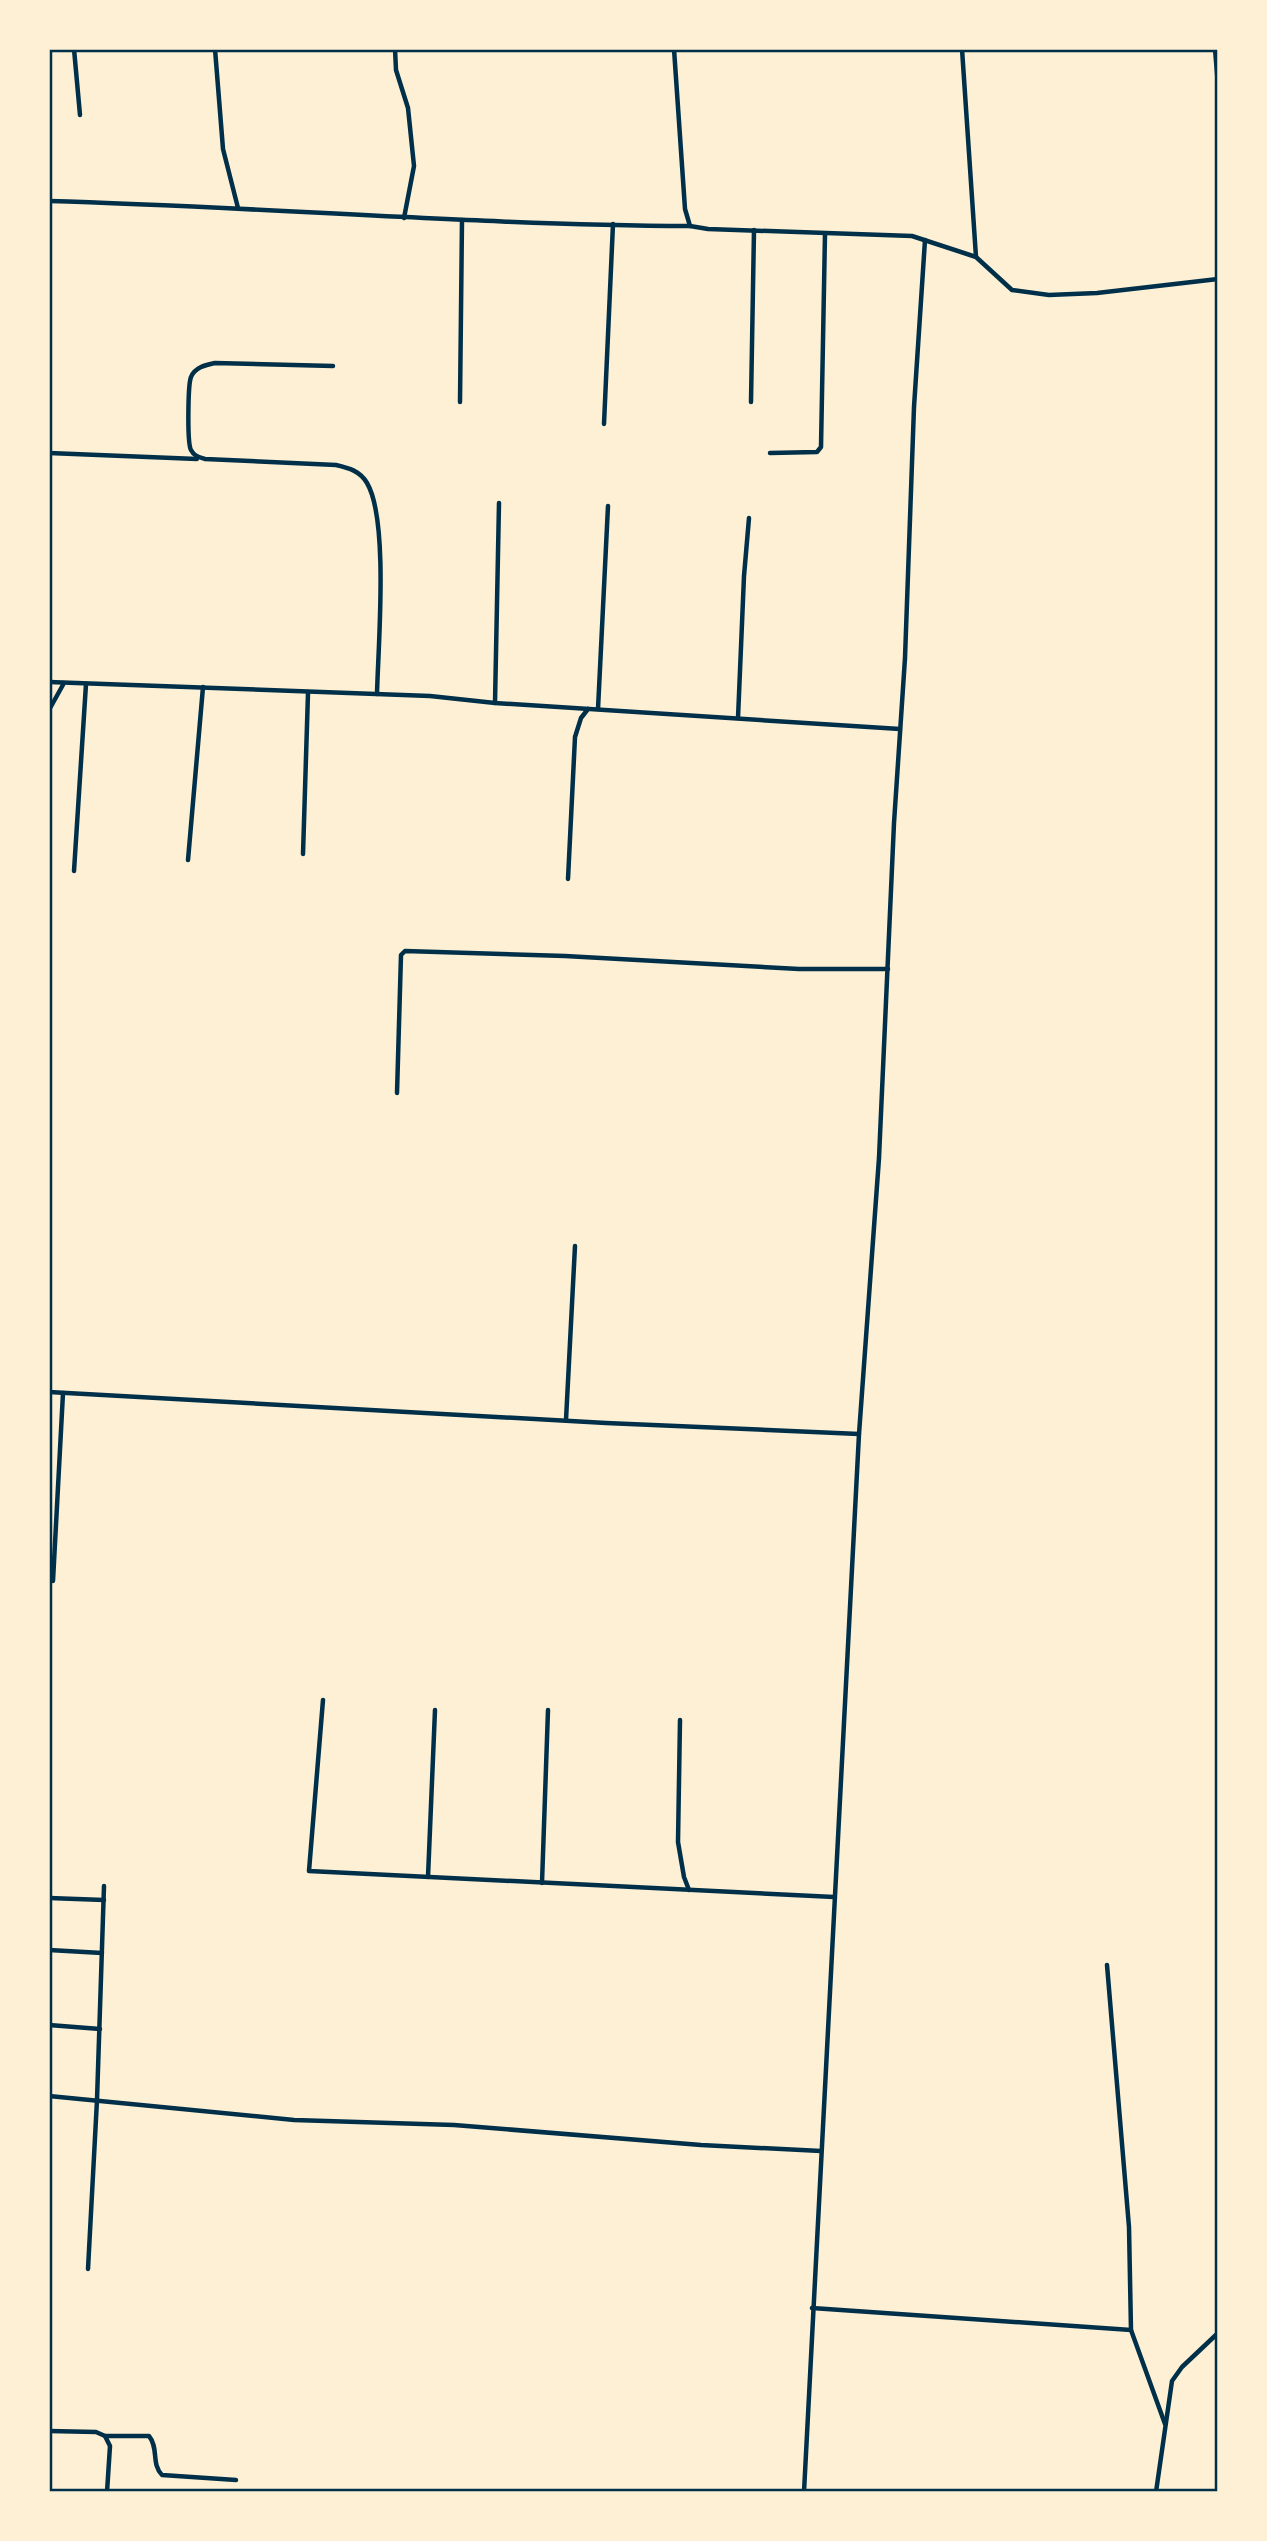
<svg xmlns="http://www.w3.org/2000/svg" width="1267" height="2541" viewBox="0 0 1267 2541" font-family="Ubuntu,sans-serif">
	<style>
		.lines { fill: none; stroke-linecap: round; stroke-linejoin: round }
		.minor { stroke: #003049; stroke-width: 4.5 }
		.neatline { fill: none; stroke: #003049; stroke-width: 2.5 }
	</style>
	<rect width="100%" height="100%" fill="#fdf0d5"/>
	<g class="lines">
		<g class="minor">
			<polyline points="74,49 80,115"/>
			<polyline points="215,49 223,149 238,208"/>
			<polyline points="395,49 396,70 408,108 414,166 404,218"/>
			<polyline points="674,49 685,209 690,226"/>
			<polyline points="962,49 976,257"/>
			<polyline points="1215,49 1218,85"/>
			<path d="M49,201C263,207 476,225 690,226L708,229L912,236L976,257L1012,290L1049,295L1097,293L1218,279"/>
			<path d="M333,366L215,363C206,365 195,367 191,377C188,384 187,443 191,450C194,456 199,457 205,459L336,465C349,468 360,471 367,483C389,520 378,647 377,694"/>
			<polyline points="460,402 462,220"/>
			<polyline points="751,402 754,230"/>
			<polyline points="604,424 613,224"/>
			<polyline points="49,453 197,459"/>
			<polyline points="770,453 817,452 821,447 825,234"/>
			<polyline points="1218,541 1218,576"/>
			<polyline points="49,682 430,696 495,703 900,729"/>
			<polyline points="495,703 499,503"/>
			<polyline points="598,709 608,506"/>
			<polyline points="49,710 64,683"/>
			<polyline points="738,718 744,576 749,518"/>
			<polyline points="303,854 308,693"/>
			<polyline points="188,860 203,687"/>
			<polyline points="74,871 86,684"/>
			<polyline points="568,879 575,737 581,718 588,709"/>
			<polyline points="397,1093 401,955 405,951 565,956 799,969 888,969"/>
			<polyline points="49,1392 606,1423 859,1434"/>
			<polyline points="566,1420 575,1246"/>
			<polyline points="53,1581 63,1393"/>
			<polyline points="323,1700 309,1871 834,1897"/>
			<polyline points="680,1720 678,1842 684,1877 689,1890"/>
			<polyline points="428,1877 435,1710"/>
			<polyline points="542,1883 548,1710"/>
			<polyline points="49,1898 104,1900"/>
			<polyline points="49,1950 102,1953"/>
			<polyline points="1107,1965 1129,2227 1131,2330 1165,2424"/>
			<polyline points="49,2025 100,2029"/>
			<polyline points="49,2096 294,2120 454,2125 701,2145 821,2151"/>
			<polyline points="88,2269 97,2100 104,1886"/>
			<polyline points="812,2308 1131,2330"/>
			<polyline points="49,2431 96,2432 105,2436 110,2446 107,2492"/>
			<path d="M105,2436H149C159,2448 151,2464 162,2475L236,2480"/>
			<polyline points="804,2492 859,1434 879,1158 894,823 905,658 914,407 925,240"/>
			<polyline points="1156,2492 1172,2381 1182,2367 1218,2333"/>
		</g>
	</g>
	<rect width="1267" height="2541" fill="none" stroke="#fdf0d5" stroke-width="102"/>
	<rect x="51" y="51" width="1165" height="2439" class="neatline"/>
</svg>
